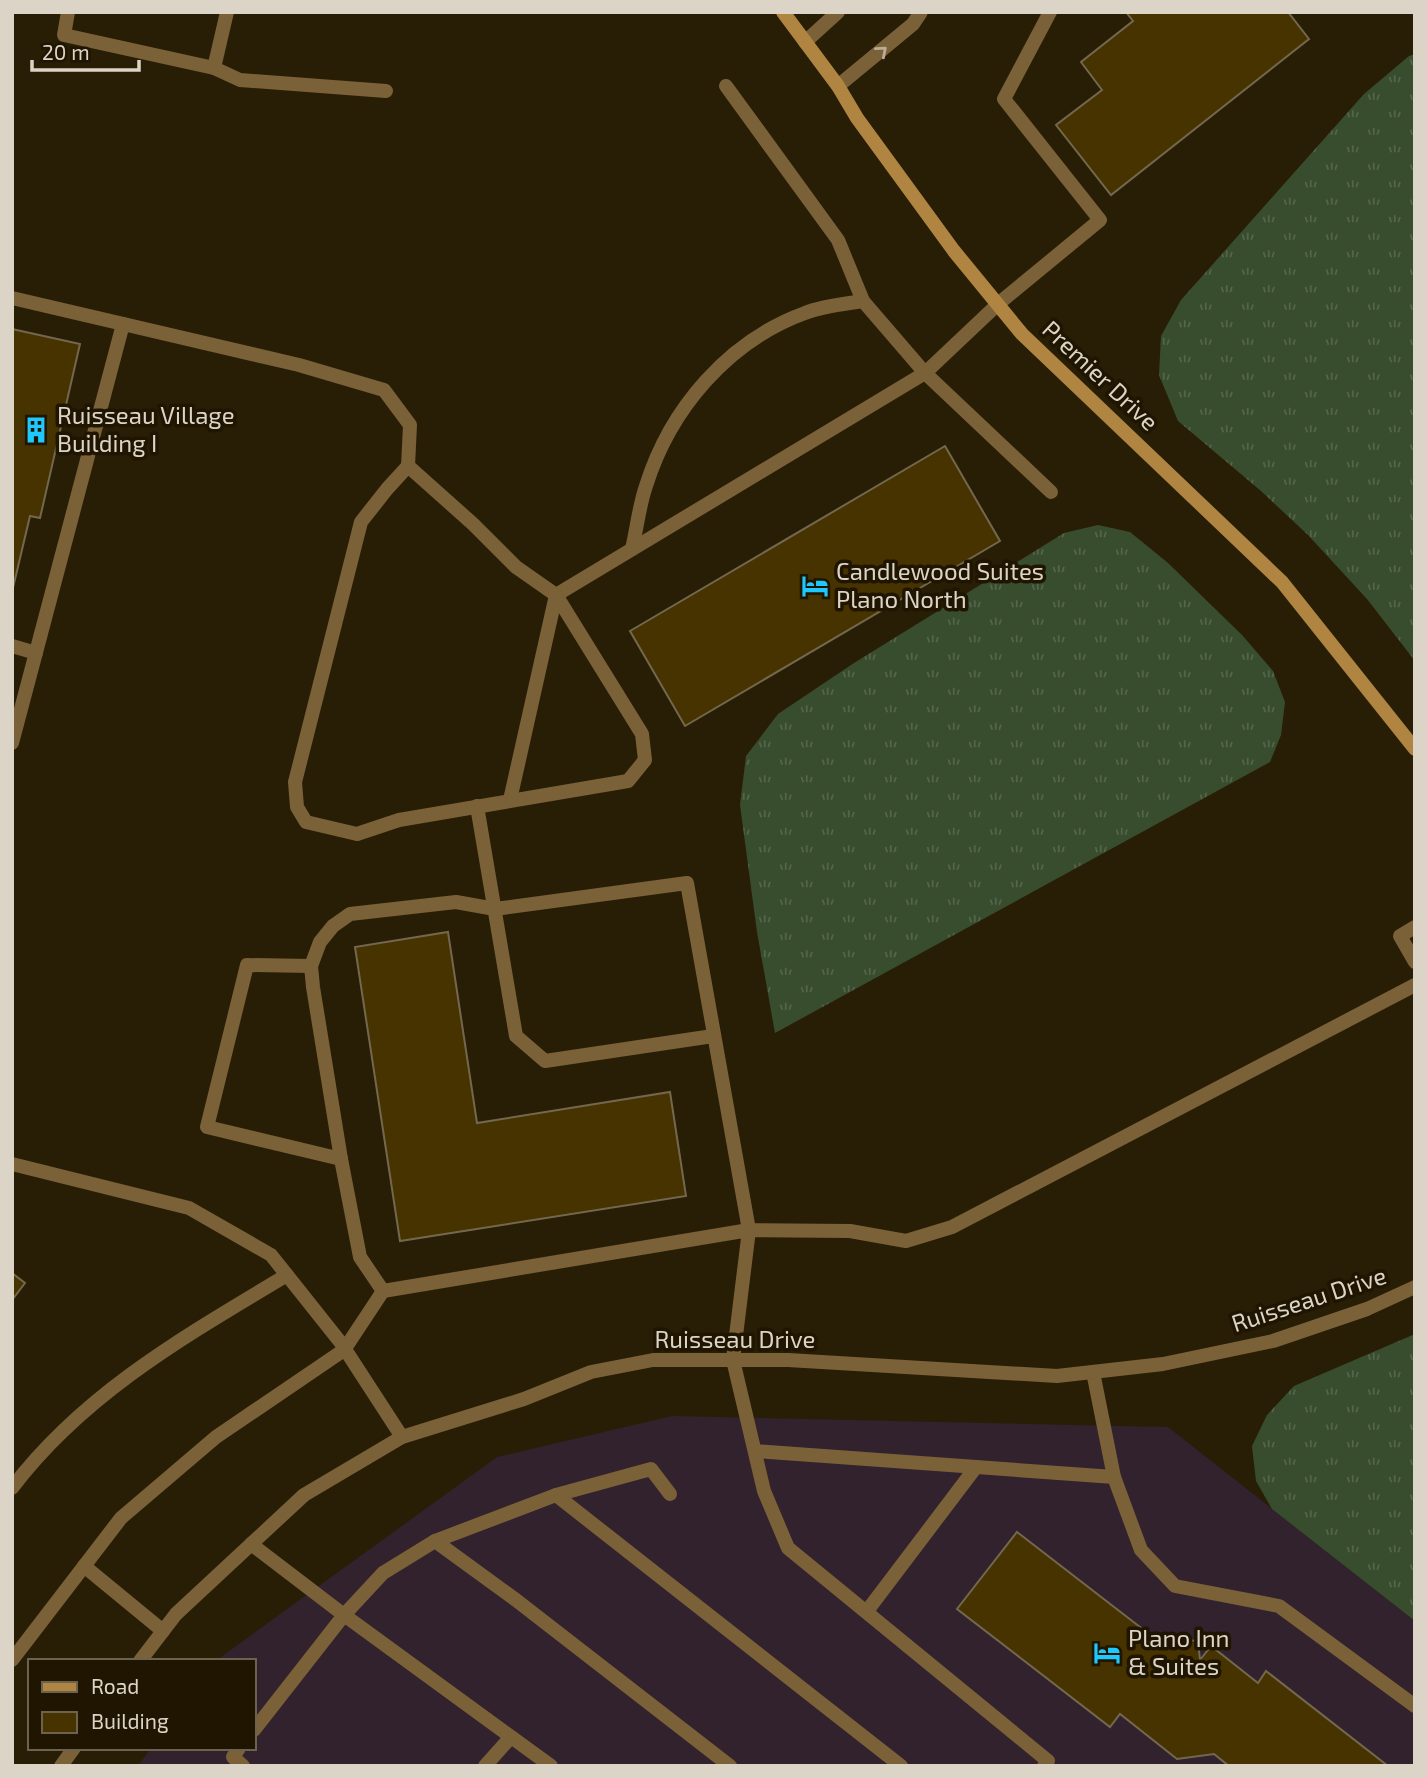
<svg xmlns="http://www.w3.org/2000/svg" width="1427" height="1778" viewBox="0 0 1427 1778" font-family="'Exo 2',sans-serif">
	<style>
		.commercial { fill: #31222d }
		.grass { fill: url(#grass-tufts) }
		.building { fill: #463300; stroke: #73684e; stroke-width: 2 }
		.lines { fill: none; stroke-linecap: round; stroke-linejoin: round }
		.lane { stroke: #7b6138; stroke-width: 14 }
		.street { stroke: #7b6138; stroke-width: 14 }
		.secondary { stroke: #b08541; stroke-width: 14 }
		.oneway { stroke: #baac95 }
		.labels { text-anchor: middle; stroke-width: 7; stroke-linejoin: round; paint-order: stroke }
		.street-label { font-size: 24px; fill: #dcd5c7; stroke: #1f1500 }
		.poi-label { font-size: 24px; fill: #dcd5c7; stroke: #1f1500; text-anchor: start }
	</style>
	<defs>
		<pattern id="grass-tufts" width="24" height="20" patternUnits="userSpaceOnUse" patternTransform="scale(1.75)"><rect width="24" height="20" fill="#384c2e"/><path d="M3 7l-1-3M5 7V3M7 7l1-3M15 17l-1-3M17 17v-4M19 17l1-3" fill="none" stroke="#54654b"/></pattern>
	</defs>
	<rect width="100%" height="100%" fill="#281e06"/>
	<polygon class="commercial" points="672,1416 1168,1427 1415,1621 1415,1766 138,1766 151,1748 254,1748 254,1661 218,1661 221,1657 497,1457"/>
	<g class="grass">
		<polygon points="1415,54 1415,661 1367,599 1308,535 1261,491 1178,421 1159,375 1161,336 1181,300 1364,94 1409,56"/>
		<polygon points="1098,525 1130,532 1168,563 1242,635 1273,671 1285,702 1281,735 1270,762 775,1033 757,932 740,805 746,756 778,714 854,663 1064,533"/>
		<polygon points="1415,1334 1415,1621 1272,1509 1256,1481 1252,1446 1267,1415 1294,1386"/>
	</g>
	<g class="building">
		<polygon points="1126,12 1288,12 1309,39 1111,195 1056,125 1102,90 1081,62 1133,21"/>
		<polygon points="12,329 80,344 40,518 30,516 12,592"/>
		<polygon points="945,446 1000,541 685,726 630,631"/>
		<polygon points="448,932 477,1123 670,1092 686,1196 400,1241 355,947"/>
		<polygon points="12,1273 25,1283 12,1300"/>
		<polygon points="1017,1532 1162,1644 1198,1640 1200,1660 1211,1646 1258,1683 1266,1671 1388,1766 1229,1766 1214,1754 1177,1759 1120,1714 1110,1727 957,1609"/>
	</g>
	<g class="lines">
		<g class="lane">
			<polyline points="68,12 64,35 214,68"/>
			<polyline points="227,12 214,68 240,80 386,91"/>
			<polyline points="1050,12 1004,99 1100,220 998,304 925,373 1051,492"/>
			<polyline points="12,298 299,365 384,390 410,425 408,466 473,524 516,567 556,595 925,373 863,301 838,240 726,86"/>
			<polyline points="408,466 387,489 361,522 295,782 297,807 306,822 357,834 399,820 628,781 645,760 642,734 556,595"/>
			<path d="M632,549C637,528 639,506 646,486C670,409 728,341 805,313C822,306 844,304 863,301"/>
			<polyline points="12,646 36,653"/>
			<polyline points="12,743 123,324"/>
			<polyline points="510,800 556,595"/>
			<polyline points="477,806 516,1036 545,1061 713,1036"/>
			<polyline points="1415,927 1400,936 1415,962"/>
			<polyline points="311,966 247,965 207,1127 341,1159"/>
			<polyline points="12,1164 189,1208 271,1255 341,1343 402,1437"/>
			<polyline points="1093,1372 1114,1477 1141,1550 1175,1586 1279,1606 1415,1706"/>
			<polyline points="755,1451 1114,1477"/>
			<path d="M12,1488C84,1393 187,1335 287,1275"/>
			<polyline points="556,1495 651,1469 670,1494"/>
			<polyline points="435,1541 556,1495 901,1766"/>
			<polyline points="251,1544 344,1615 551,1766"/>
			<polyline points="84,1566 163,1631"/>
			<polyline points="867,1611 976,1467"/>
			<polyline points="12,1660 121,1518 216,1437 344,1350 383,1291"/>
			<polyline points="254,1730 344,1615 383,1573 435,1541 516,1600 730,1766"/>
			<polyline points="239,1748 233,1757 243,1766"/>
			<polyline points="485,1766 511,1737"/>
			<polyline points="1044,1766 1048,1761 788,1548 764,1491 733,1360 749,1230 687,883 495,909 456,902 350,914 333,926 320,942 311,966 313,987 341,1159 360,1257 383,1291 749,1230 850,1231 906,1241 952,1227 1415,985"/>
		</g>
		<g class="street">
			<polyline points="805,42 838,12"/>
			<polyline points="838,86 913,24 921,12"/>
			<polyline points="140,1661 176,1614 304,1495 402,1437 524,1399 591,1372 653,1360 788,1360 1057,1376 1163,1364 1273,1341 1367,1309 1415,1287"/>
			<polyline points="61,1766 74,1748"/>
		</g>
		<polyline class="secondary" points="783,12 838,86 857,118 954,251 1022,334 1282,582 1415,749"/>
	</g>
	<defs><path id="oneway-chevron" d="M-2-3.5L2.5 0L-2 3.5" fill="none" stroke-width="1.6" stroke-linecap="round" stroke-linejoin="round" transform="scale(1.75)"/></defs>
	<use class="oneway" href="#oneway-chevron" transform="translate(882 51) rotate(-41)"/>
	<defs>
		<g id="building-bare" transform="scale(2.1)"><path d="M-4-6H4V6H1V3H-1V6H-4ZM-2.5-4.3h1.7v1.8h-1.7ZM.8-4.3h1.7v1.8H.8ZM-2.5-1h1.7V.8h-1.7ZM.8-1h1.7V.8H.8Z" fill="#20c9fd" stroke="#1f1500" stroke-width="2.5" paint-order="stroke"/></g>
		<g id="hotel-bare" transform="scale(2.1)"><path d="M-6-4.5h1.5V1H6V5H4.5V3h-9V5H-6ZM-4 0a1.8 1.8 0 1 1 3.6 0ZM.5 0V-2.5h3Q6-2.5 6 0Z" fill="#20c9fd" stroke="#1f1500" stroke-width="2.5" paint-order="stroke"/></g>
	</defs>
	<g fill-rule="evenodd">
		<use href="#building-bare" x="36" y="430"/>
		<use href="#hotel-bare" x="815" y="586"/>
		<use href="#hotel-bare" x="1107" y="1653"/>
	</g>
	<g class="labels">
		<g class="street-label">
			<text transform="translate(1100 376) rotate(43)" y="8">Premier Drive</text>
			<text transform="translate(1309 1300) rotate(-18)" y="8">Ruisseau Drive</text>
			<text x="735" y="1348">Ruisseau Drive</text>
		</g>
		<g class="poi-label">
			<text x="57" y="424">Ruisseau Village<tspan x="57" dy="28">Building I</tspan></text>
			<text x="836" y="580">Candlewood Suites<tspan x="836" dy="28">Plano North</tspan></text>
			<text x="1128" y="1647">Plano Inn<tspan x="1128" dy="28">&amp; Suites</tspan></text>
		</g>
	</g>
	<rect width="1427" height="1778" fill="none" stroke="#dcd5c7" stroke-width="28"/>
	<rect x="28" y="1659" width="228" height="91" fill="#1f1500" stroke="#6b6250" stroke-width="2"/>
	<rect x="42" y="1682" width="35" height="10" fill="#b08541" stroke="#6b6250" stroke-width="2"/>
	<text x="91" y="1694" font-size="21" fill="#dcd5c7">Road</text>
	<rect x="42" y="1712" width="35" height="21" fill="#463300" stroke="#6b6250" stroke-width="2"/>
	<text x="91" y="1729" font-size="21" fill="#dcd5c7">Building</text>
	<path d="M32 60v10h107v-10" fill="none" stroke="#dcd5c7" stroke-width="3.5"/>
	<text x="42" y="60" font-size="21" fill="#dcd5c7" stroke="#1f1500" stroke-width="5" paint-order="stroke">20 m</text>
</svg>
